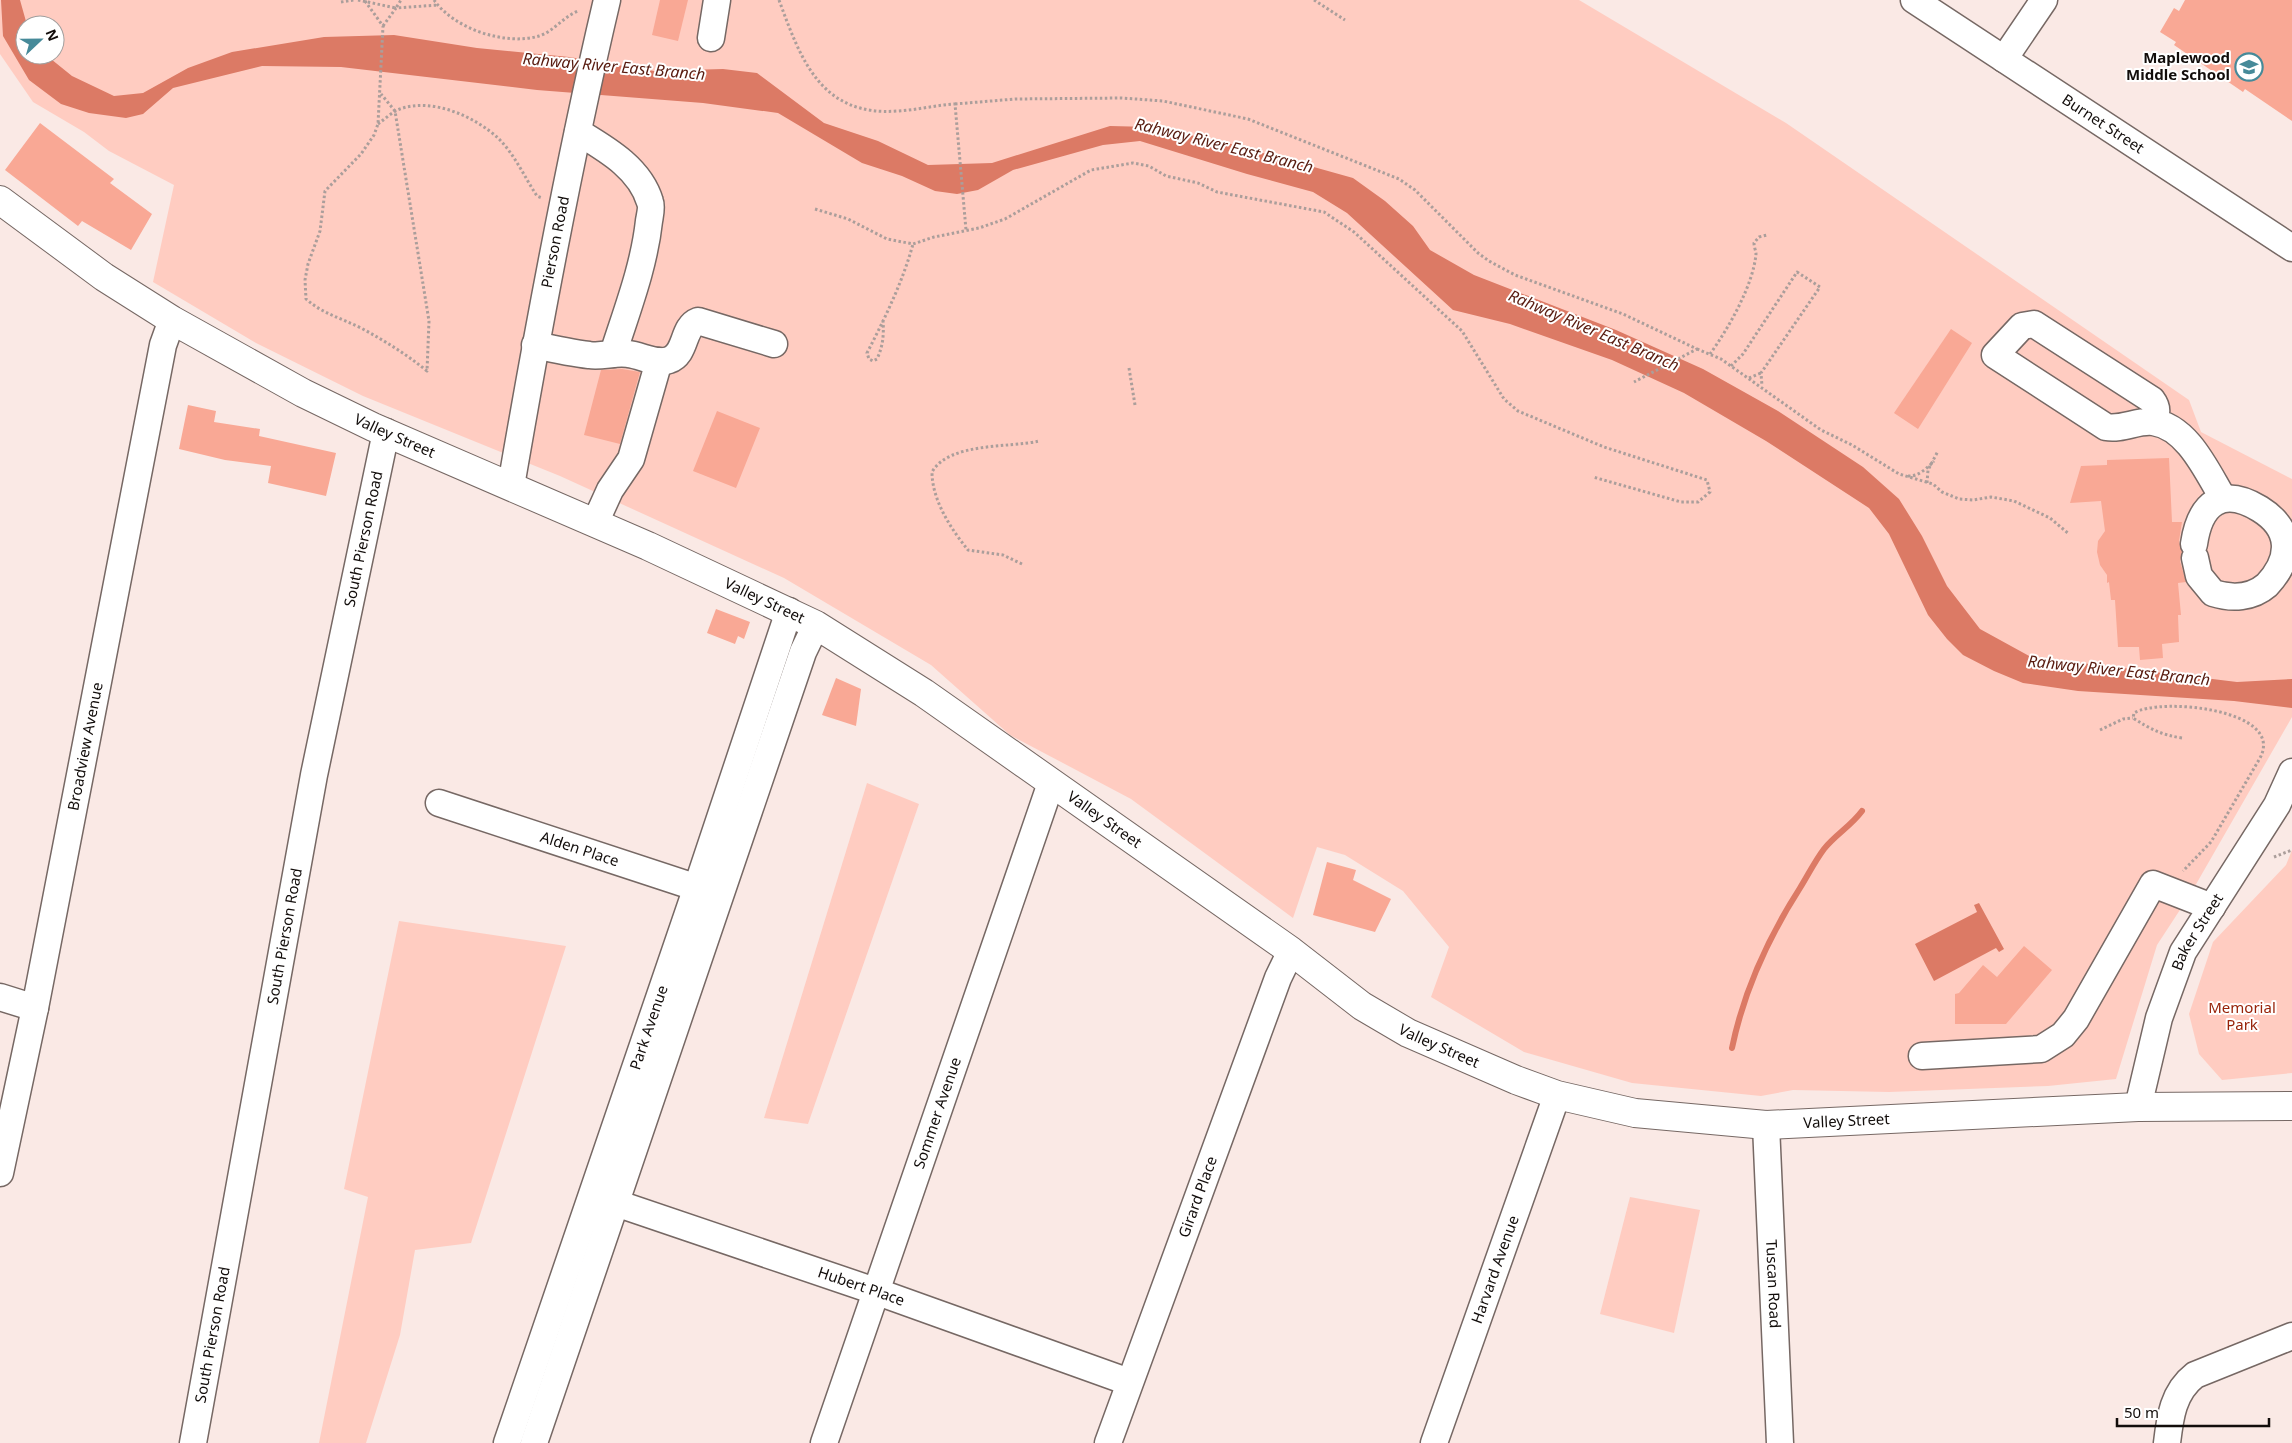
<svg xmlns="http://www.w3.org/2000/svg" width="2292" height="1443" viewBox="0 0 2292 1443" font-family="'Noto Sans',sans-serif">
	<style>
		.green { fill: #ffccc1; fill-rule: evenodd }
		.water { fill: #dc7a65 }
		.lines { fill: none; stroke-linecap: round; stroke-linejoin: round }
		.stream { stroke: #dc7a65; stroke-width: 6 }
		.building { fill: #f9a895 }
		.minor-casing { stroke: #766864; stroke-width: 29 }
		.major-casing { stroke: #766864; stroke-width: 30 }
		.path { stroke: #ab9e9b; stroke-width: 3; stroke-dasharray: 2.5 2.5; stroke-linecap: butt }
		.minor { stroke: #fff; stroke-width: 26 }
		.major { stroke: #fff; stroke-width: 28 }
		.labels { text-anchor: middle; stroke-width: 4; stroke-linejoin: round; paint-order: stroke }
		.poi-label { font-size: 15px; font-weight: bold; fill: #120d0b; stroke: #fff; text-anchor: end }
		.street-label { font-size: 15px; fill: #120d0b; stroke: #fff }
		.park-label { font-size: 15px; fill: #972309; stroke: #fff }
		.water-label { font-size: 16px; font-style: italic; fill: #581b0f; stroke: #fff }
	</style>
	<rect width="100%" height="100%" fill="#fae9e5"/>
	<g class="green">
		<path d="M0,0H1579L1786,123L2189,400L2201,432L2292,479V717L2191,893L2157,945L2116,1079L2048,1086L1889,1092L1793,1090L1761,1096L1632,1083L1524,1052L1431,997L1449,947L1403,891L1345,855L1317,847L1293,918L1131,799L1010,735L931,665L784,578L560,476L363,396L256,343L153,282L174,185L109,151L84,132L33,102L0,54ZM25,25H55V55H25Z"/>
		<polygon points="867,783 919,804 808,1124 764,1118"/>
		<polygon points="2292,850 2292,1073 2222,1080 2199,1054 2189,1014 2213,942 2286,865"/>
		<polygon points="399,921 566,946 471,1243 415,1250 400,1335 366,1443 319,1443 368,1197 344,1189"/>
		<polygon points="1630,1197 1700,1210 1674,1333 1600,1314"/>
	</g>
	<g class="water">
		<polygon points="1,0 20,0 27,25 25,25 25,55 46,55 72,76 114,96 143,93 188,68 232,52 324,37 394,35 477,48 569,57 654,71 723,69 757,73 824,123 878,141 928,165 992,163 1110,126 1151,127 1224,142 1353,178 1385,201 1413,226 1430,250 1474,275 1616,330 1703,369 1778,411 1863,467 1899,499 1922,536 1947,586 1980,629 2031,657 2237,682 2292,679 2292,708 2234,701 2078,691 2023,683 1994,671 1963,655 1947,639 1928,615 1889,534 1869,508 1766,441 1684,393 1612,360 1510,324 1453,310 1347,213 1313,192 1247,174 1140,141 1103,145 1013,170 978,190 957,194 935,191 902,176 862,163 778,113 703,103 537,90 341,67 262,66 173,88 143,114 126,118 89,113 61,104 29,80 3,36"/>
		<polygon points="1979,903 2004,949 1999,952 1996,948 1934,981 1915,944 1977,912 1974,905"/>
	</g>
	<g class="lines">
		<path class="stream" d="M1732,1048C1744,990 1768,938 1800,888C1808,875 1815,861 1824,849C1835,835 1851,826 1862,811"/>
	</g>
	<g class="building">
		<polygon points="660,0 688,0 678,41 652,35"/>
		<polygon points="2185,0 2292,0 2292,121 2245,89 2243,92 2174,45 2176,42 2160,32 2174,8 2179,11"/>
		<polygon points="40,123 114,179 110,183 152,214 131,250 82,221 78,226 5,170"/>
		<polygon points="1951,329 1972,343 1918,429 1894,413"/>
		<polygon points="622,369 640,372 620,444 584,435 601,370"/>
		<polygon points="188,405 216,411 214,422 260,429 259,436 336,453 326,496 268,483 271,466 225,460 179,449"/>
		<polygon points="717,411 760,428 736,488 693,471"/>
		<polygon points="2169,458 2172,522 2182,522 2179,541 2182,552 2180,561 2186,582 2178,583 2181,615 2178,615 2179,642 2162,644 2163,658 2140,660 2139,647 2118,647 2115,600 2111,600 2109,582 2107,583 2107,575 2100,565 2097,552 2098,541 2105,531 2101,501 2070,503 2081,466 2107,465 2107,460"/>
		<polygon points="716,609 750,622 744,639 738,636 735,644 707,633"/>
		<polygon points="836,678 861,689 856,726 822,715"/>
		<polygon points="1327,862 1356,870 1353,880 1391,899 1375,932 1313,915"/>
		<polygon points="2024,946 2052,970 2006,1024 1955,1024 1955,994 1959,993 1983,965 1997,977"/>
	</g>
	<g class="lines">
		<g class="minor-casing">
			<g id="minor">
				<path id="s1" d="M1914,0L2292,248"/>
				<polyline points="711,38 717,0"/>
				<polyline points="2004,59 2044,0"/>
				<path d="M578,132C606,149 640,168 650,202C652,207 650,215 649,221C644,267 627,310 613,354"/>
				<path d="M535,345C553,349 571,353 589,355C602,357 615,352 628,354C641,355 656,365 669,360C687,354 682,327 698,321L774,344"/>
				<path d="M2153,422C2157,413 2158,408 2152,400L2034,324L2022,326L1995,355L2106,427C2122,430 2138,420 2153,422C2188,427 2207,472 2223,498"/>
				<path id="s2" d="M511,486C539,323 569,161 607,0"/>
				<polyline points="595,523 610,490 631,459 659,361"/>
				<path d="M2194,544C2200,503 2222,486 2260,509C2292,529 2292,558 2267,585C2252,598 2232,599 2213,593L2199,576L2195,558"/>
				<path id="s3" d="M439,803L713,893"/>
				<polyline points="0,997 35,1008"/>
				<polyline points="1922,1056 2041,1049 2063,1035 2076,1019 2153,884 2212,907"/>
				<path id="s4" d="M2138,1107L2159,1018L2183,952L2277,805L2292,772"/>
				<path id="s5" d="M1766,1125L1780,1443"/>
				<path id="s6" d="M0,1173L35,1008L163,345L172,320"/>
				<path id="s7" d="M598,1197L875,1291L1129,1382"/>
				<path id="s8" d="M193,1443L314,775L386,432"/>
				<path id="s9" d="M507,1443L697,887L789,611"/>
				<polyline points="534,1443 803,652 816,625"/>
				<path id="s10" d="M824,1443L1051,783"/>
				<path id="s11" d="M1108,1443L1278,978L1291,951"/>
				<path id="s12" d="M1434,1443L1557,1095"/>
				<path d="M2167,1443C2170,1417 2173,1392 2195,1375L2292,1336"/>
			</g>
		</g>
		<g class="major-casing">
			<g id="major">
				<path id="s13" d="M0,200L104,277L172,320L303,393L373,427L648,546L816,625L924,693L1291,951L1362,1006L1408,1033L1516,1080L1557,1095L1635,1113L1766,1125L2138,1107L2292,1106"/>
			</g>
		</g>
		<g class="path">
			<polyline points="358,0 396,8 401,0"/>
			<path d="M434,0C454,29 506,46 539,36C553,32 563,17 578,11"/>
			<path d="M779,0C801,60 821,117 898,111C917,110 936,105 955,104L966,230"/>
			<polyline points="1314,0 1345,20"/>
			<path d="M365,1L383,26L378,124L374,135L361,154L325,191L320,231L308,264L305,280L306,299C323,314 341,318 361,328C385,341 406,354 427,371L429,321L395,111L381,94"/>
			<polyline points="341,2 354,0"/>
			<polyline points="383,26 396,8 438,5"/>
			<polyline points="955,104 1015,99 1122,98 1163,101 1248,119 1399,179 1415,190 1478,253 1489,261 1515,275 1623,314 1697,349 1634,382"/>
			<path d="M378,124C385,119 392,112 400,109C432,97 476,117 499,139C515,155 525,178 537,196L542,198"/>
			<polyline points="815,209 848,219 887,239 913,244 934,237 979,228 1005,219 1091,170 1133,163 1149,166 1166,176 1198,183 1217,192 1324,212 1354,232 1462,331 1504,399 1518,411 1604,447 1707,480 1710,492 1698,502 1681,502 1593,477"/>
			<path d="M883,320C884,335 883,346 877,359L873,361L869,359L867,353C885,318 903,281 913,244"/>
			<polyline points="1697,349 1721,359 1821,430 1852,445 1899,474 1933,484 1942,492 1959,499 1973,500 1991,497 2014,501 2050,518 2069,534"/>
			<path d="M1710,354C1728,329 1753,286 1756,254C1756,251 1754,247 1754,243L1759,237L1767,235"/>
			<polyline points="1731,366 1743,354 1797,272 1820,287 1761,373 1762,386"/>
			<polyline points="1129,368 1135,405"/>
			<polyline points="1749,378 1761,373"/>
			<path d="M1908,476C1918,477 1927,468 1934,461"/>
			<polyline points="1927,483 1928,470 1938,451"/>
			<path d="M1022,564L1003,555L968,550C951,529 932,500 932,472C949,442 1009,448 1039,441"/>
			<polyline points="2100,730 2123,719 2133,718"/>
			<path d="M2182,738C2162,735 2150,729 2133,718L2134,713C2160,697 2286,709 2260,758L2211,842L2183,871"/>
			<polyline points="2274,857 2292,850"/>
		</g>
		<use href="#minor" class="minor"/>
		<use href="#major" class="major"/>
	</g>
	<defs>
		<g id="school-ring" transform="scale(1.4375)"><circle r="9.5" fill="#fff" stroke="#468a99" stroke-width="1.5"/><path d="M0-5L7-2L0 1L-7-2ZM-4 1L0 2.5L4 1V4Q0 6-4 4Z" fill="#468a99"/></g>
	</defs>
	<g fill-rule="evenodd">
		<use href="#school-ring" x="2249" y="67"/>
	</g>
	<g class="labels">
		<g class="poi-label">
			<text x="2230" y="63">Maplewood<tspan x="2230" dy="17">Middle School</tspan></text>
		</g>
		<g class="street-label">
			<text dy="5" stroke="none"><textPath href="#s1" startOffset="226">Burnet Street</textPath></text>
			<text dy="5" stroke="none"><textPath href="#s2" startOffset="248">Pierson Road</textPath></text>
			<text dy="5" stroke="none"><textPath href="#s13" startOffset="461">Valley Street</textPath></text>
			<text dy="5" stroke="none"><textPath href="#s8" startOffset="920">South Pierson Road</textPath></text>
			<text dy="5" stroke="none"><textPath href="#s13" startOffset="866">Valley Street</textPath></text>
			<text dy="5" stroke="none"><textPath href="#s6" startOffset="435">Broadview Avenue</textPath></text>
			<text dy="5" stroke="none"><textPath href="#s13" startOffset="1271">Valley Street</textPath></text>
			<text dy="5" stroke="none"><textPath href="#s3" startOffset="148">Alden Place</textPath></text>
			<text dy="5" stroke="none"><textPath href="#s4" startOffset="186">Baker Street</textPath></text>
			<text dy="5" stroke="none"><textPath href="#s8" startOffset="515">South Pierson Road</textPath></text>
			<text dy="5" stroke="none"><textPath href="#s9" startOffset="439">Park Avenue</textPath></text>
			<text dy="5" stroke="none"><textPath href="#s13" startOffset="1676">Valley Street</textPath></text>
			<text dy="5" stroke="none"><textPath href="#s10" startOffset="349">Sommer Avenue</textPath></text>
			<text dy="5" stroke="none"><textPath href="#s13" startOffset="2096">Valley Street</textPath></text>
			<text dy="5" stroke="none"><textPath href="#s11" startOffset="262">Girard Place</textPath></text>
			<text dy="5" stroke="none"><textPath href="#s12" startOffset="184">Harvard Avenue</textPath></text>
			<text dy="5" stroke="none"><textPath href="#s5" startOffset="159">Tuscan Road</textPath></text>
			<text dy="5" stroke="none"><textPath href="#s7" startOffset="278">Hubert Place</textPath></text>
			<text dy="5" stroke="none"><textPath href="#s8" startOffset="110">South Pierson Road</textPath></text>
		</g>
		<g class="park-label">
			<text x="2242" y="1013">Memorial<tspan x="2242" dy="17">Park</tspan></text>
		</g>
		<g class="water-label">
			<text transform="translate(614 66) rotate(5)" y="6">Rahway River East Branch</text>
			<text transform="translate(1224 145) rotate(14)" y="6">Rahway River East Branch</text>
			<text transform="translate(1594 330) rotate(23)" y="6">Rahway River East Branch</text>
			<text transform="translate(2119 670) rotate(6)" y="6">Rahway River East Branch</text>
		</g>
	</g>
	<g transform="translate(40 40) rotate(68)"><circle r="24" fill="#ffffff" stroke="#a09e9d"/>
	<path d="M0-4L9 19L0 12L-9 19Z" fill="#468a99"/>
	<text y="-8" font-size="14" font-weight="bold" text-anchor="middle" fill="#120d0b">N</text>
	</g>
	<path d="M2117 1418v8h152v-8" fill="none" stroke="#120d0b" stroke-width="2.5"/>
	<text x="2124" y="1418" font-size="15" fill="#120d0b" stroke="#ffffff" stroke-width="4" paint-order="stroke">50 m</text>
</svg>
